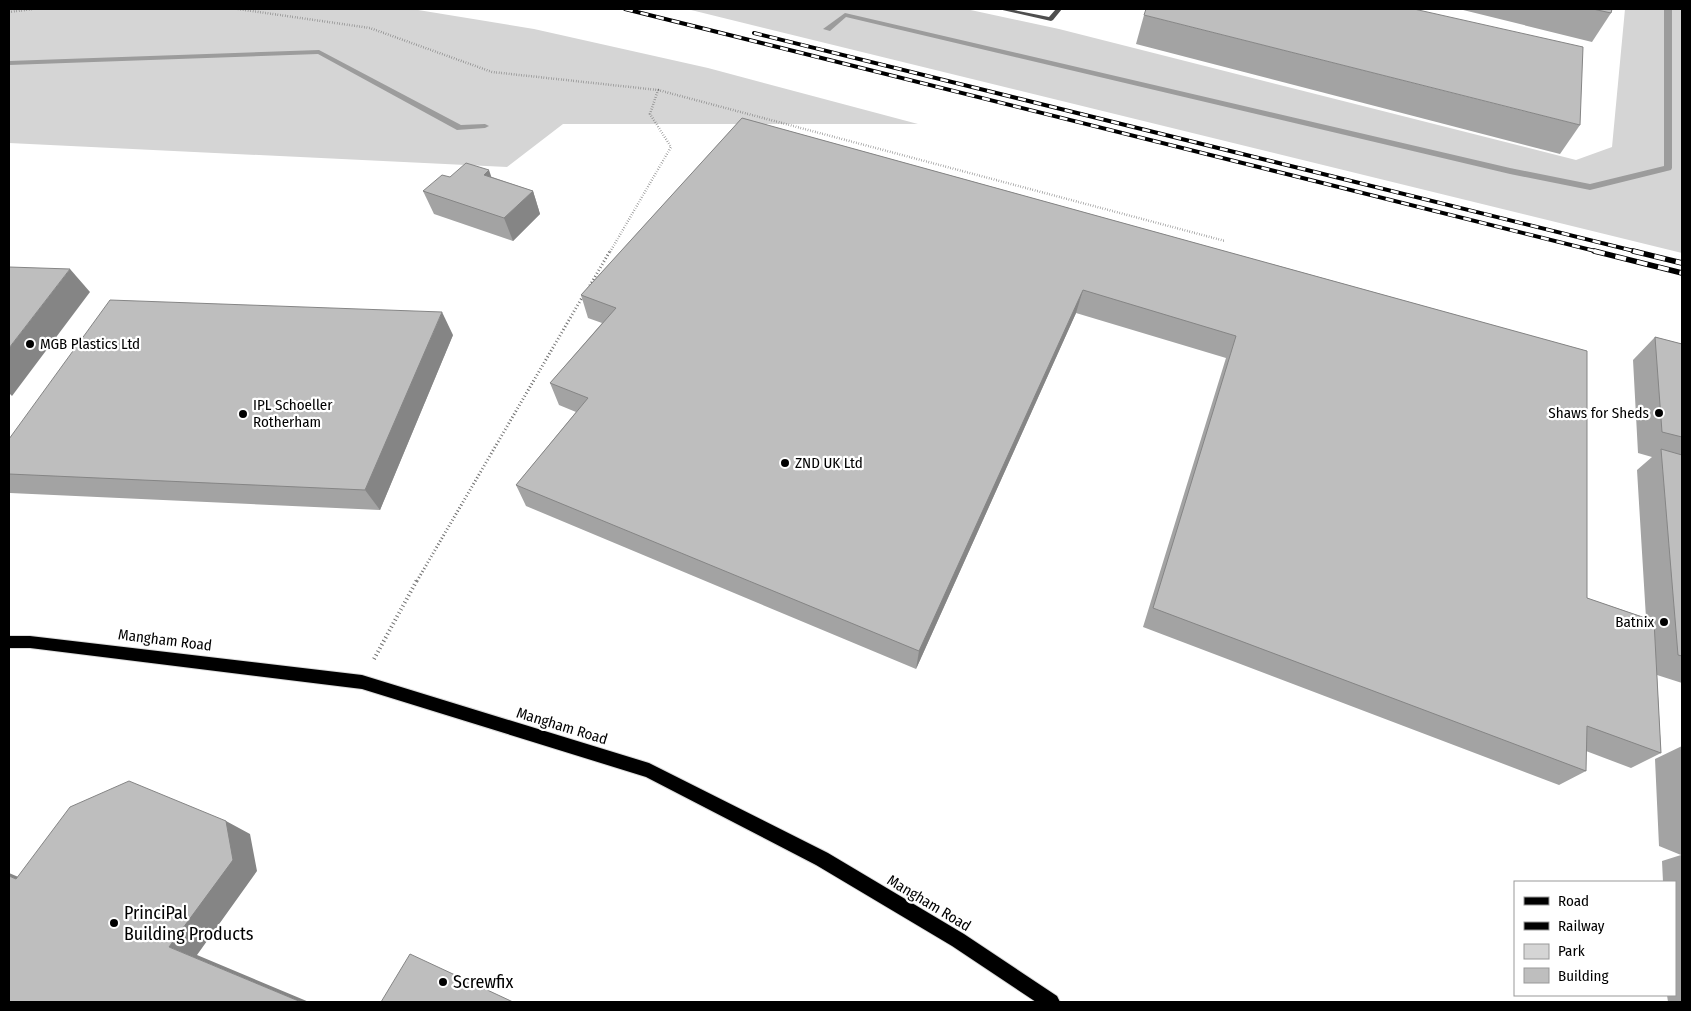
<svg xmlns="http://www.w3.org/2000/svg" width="1691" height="1011" viewBox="0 0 1691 1011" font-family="'Fira Sans Condensed',sans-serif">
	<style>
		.green { fill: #d5d5d5 }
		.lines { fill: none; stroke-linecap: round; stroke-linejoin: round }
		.stream { fill: #9c9c9c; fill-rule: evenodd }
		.primary-casing { stroke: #dbdbdb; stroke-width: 2 }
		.path-far2 { stroke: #707070; stroke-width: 2.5; stroke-dasharray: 0.5 2; stroke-linecap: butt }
		.path-far1 { stroke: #707070; stroke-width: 3; stroke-dasharray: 1 2.5; stroke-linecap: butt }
		.path { stroke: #707070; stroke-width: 4; stroke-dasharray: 1 3; stroke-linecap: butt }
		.service { fill: #4e4e4e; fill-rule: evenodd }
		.primary { fill: #000; fill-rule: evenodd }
		.rail-far1-casing { stroke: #000; stroke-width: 4 }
		.rail-casing { stroke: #000; stroke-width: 5.5 }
		.rail-far1 { stroke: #fff; stroke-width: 2.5; stroke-dasharray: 8; stroke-linecap: butt }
		.rail { stroke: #fff; stroke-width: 4; stroke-dasharray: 11; stroke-linecap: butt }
		.wall { fill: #a3a3a3 }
		.shaded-wall { fill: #858585 }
		.building { fill: #bebebe; stroke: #858585 }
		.poi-dot { fill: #000; stroke: #fff; stroke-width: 2 }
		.labels { text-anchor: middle; stroke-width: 4.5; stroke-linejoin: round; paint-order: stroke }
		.poi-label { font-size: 15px; fill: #000; stroke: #fff; text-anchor: start }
		.street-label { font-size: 15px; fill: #000; stroke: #fff }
		.near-poi-label { font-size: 18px; fill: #000; stroke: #fff; text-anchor: start }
	</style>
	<rect width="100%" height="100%" fill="#fff"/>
	<g class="green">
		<polygon points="9,9 412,9 534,29 708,68 918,124 563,124 507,167 9,143"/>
		<polygon points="687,9 966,9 1059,29 1576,160 1612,147 1625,9 1682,9 1682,253"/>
	</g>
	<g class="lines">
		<g class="stream">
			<polygon points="1664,9 1672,9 1672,168 1671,170 1590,190 1510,174 846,17 830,31 823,29 845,13 1510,168 1590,184 1664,166"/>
			<polygon points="319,50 461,125 485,124 489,126 485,128 457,130 318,54 9,65 9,61"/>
		</g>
		<g class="primary-casing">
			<polygon id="primary" points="9,636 30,636 362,675 649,763 828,853 964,934 1057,996 1060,1002 1036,1002 952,946 816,865 646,777 362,689 30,648 9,648"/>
		</g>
		<g class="path-far2">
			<polyline points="238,9 370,28 492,72 658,90 650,114 671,147 610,252"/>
			<polyline points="9,12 33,9"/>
			<polyline points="658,90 1225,241"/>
		</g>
		<g class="path-far1">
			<polyline points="588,289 610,251"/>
			<polyline points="417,581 583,296"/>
		</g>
		<polyline class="path" points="374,659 417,580"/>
		<polygon class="service" points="998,9 1009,9 1049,17 1056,9 1062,9 1053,20 1051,21"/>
		<use href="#primary" class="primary"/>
		<g class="rail-far1-casing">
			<g id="rail-far1">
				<polyline points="625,9 1599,252"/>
				<polyline points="754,33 1638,252"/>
			</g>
		</g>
		<g class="rail-casing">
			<g id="rail">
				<polyline points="1594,251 1682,273"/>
				<polyline points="1633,251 1682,263"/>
			</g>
		</g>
		<use href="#rail-far1" class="rail-far1"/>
		<use href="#rail" class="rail"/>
	</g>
	<g class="wall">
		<polygon points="1459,9 1612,9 1611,13 1592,42"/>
		<polygon points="1144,15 1580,125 1560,154 1136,44"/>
		<polygon points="742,118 1587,351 1587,598 1646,618 1637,470 1652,457 1638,453 1633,360 1655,337 1682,344 1682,683 1657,675 1661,753 1631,768 1586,751 1586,771 1559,785 1143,627 1226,358 1076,313 916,669 526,506 516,485 576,412 559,405 550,383 602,323 588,318 581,295"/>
		<polygon points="450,177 492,177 533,191 540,214 513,241 434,214 423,191"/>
		<polygon points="453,335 380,510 10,493 9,492 9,439"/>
		<polygon points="1682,746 1682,1002 1668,1002 1667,995 1675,995 1675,882 1663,882 1662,861 1681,855 1659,846 1655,759"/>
	</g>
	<g class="shaded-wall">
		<polygon points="489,170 497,193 484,175"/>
		<polygon points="533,191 540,214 513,241 504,218"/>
		<polygon points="70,269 90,292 12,396 9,393 9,348"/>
		<polygon points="1083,290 1076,313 916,669 919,651"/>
		<polygon points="442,312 453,335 380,510 365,490"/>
		<polygon points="226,821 250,834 257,871 197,955 309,1002 301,1002 169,947"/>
		<polygon points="9,873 49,890 16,879 9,876"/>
	</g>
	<g class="building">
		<polygon points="1146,9 1414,9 1583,47 1580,125 1144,15"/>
		<polygon points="1593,9 1612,9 1611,13"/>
		<polygon points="742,118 1587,351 1587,598 1654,621 1661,753 1587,726 1586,771 1153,608 1236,336 1083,290 919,651 516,485 588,398 550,383 616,308 581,295"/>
		<polygon points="466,163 489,170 484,175 533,191 504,218 423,191 442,175 450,177"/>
		<polygon points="9,267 70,269 9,348"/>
		<polygon points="110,300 442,312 365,490 9,474 9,439"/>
		<polygon points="1655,337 1682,344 1682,437 1662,432"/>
		<polygon points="1661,449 1682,455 1682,656 1678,655"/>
		<polygon points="129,781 226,821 233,860 169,947 301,1002 9,1002 9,876 16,879 70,807"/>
		<polygon points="410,954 513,1002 381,1002"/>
	</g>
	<g class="poi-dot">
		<circle cx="30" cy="344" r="5"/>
		<circle cx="1659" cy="413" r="5"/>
		<circle cx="243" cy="414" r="5"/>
		<circle cx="785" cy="463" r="5"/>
		<circle cx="1664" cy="622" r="5"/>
		<circle cx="114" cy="923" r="5"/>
		<circle cx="443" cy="982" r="5"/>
	</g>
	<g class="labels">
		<g class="poi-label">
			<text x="40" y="349">MGB Plastics Ltd</text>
			<text x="253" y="410">IPL Schoeller<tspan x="253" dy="17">Rotherham</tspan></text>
			<text x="1649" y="418" text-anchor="end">Shaws for Sheds</text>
			<text x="795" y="468">ZND UK Ltd</text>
			<text x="1654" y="627" text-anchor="end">Batnix</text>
		</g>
		<g class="street-label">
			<text transform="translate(165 640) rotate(7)" y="5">Mangham Road</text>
			<text transform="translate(562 726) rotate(17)" y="5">Mangham Road</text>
			<text transform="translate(929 903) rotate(31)" y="5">Mangham Road</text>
		</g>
		<g class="near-poi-label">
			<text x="124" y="919">PrinciPal<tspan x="124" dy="21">Building Products</tspan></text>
			<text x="453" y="988">Screwfix</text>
		</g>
	</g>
	<rect width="1691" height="1011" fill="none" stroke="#000000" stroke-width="20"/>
	<rect x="1514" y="881" width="162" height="115" fill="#ffffff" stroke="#999999"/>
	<rect x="1524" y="897" width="25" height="8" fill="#000000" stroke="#999999"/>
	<text x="1558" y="906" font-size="15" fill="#000000">Road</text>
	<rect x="1524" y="922" width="25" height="8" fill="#000000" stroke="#999999"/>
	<text x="1558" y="931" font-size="15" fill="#000000">Railway</text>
	<rect x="1524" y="944" width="25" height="15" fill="#d5d5d5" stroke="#999999"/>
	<text x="1558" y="956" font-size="15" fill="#000000">Park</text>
	<rect x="1524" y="968" width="25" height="15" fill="#bebebe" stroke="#999999"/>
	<text x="1558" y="981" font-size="15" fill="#000000">Building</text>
</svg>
